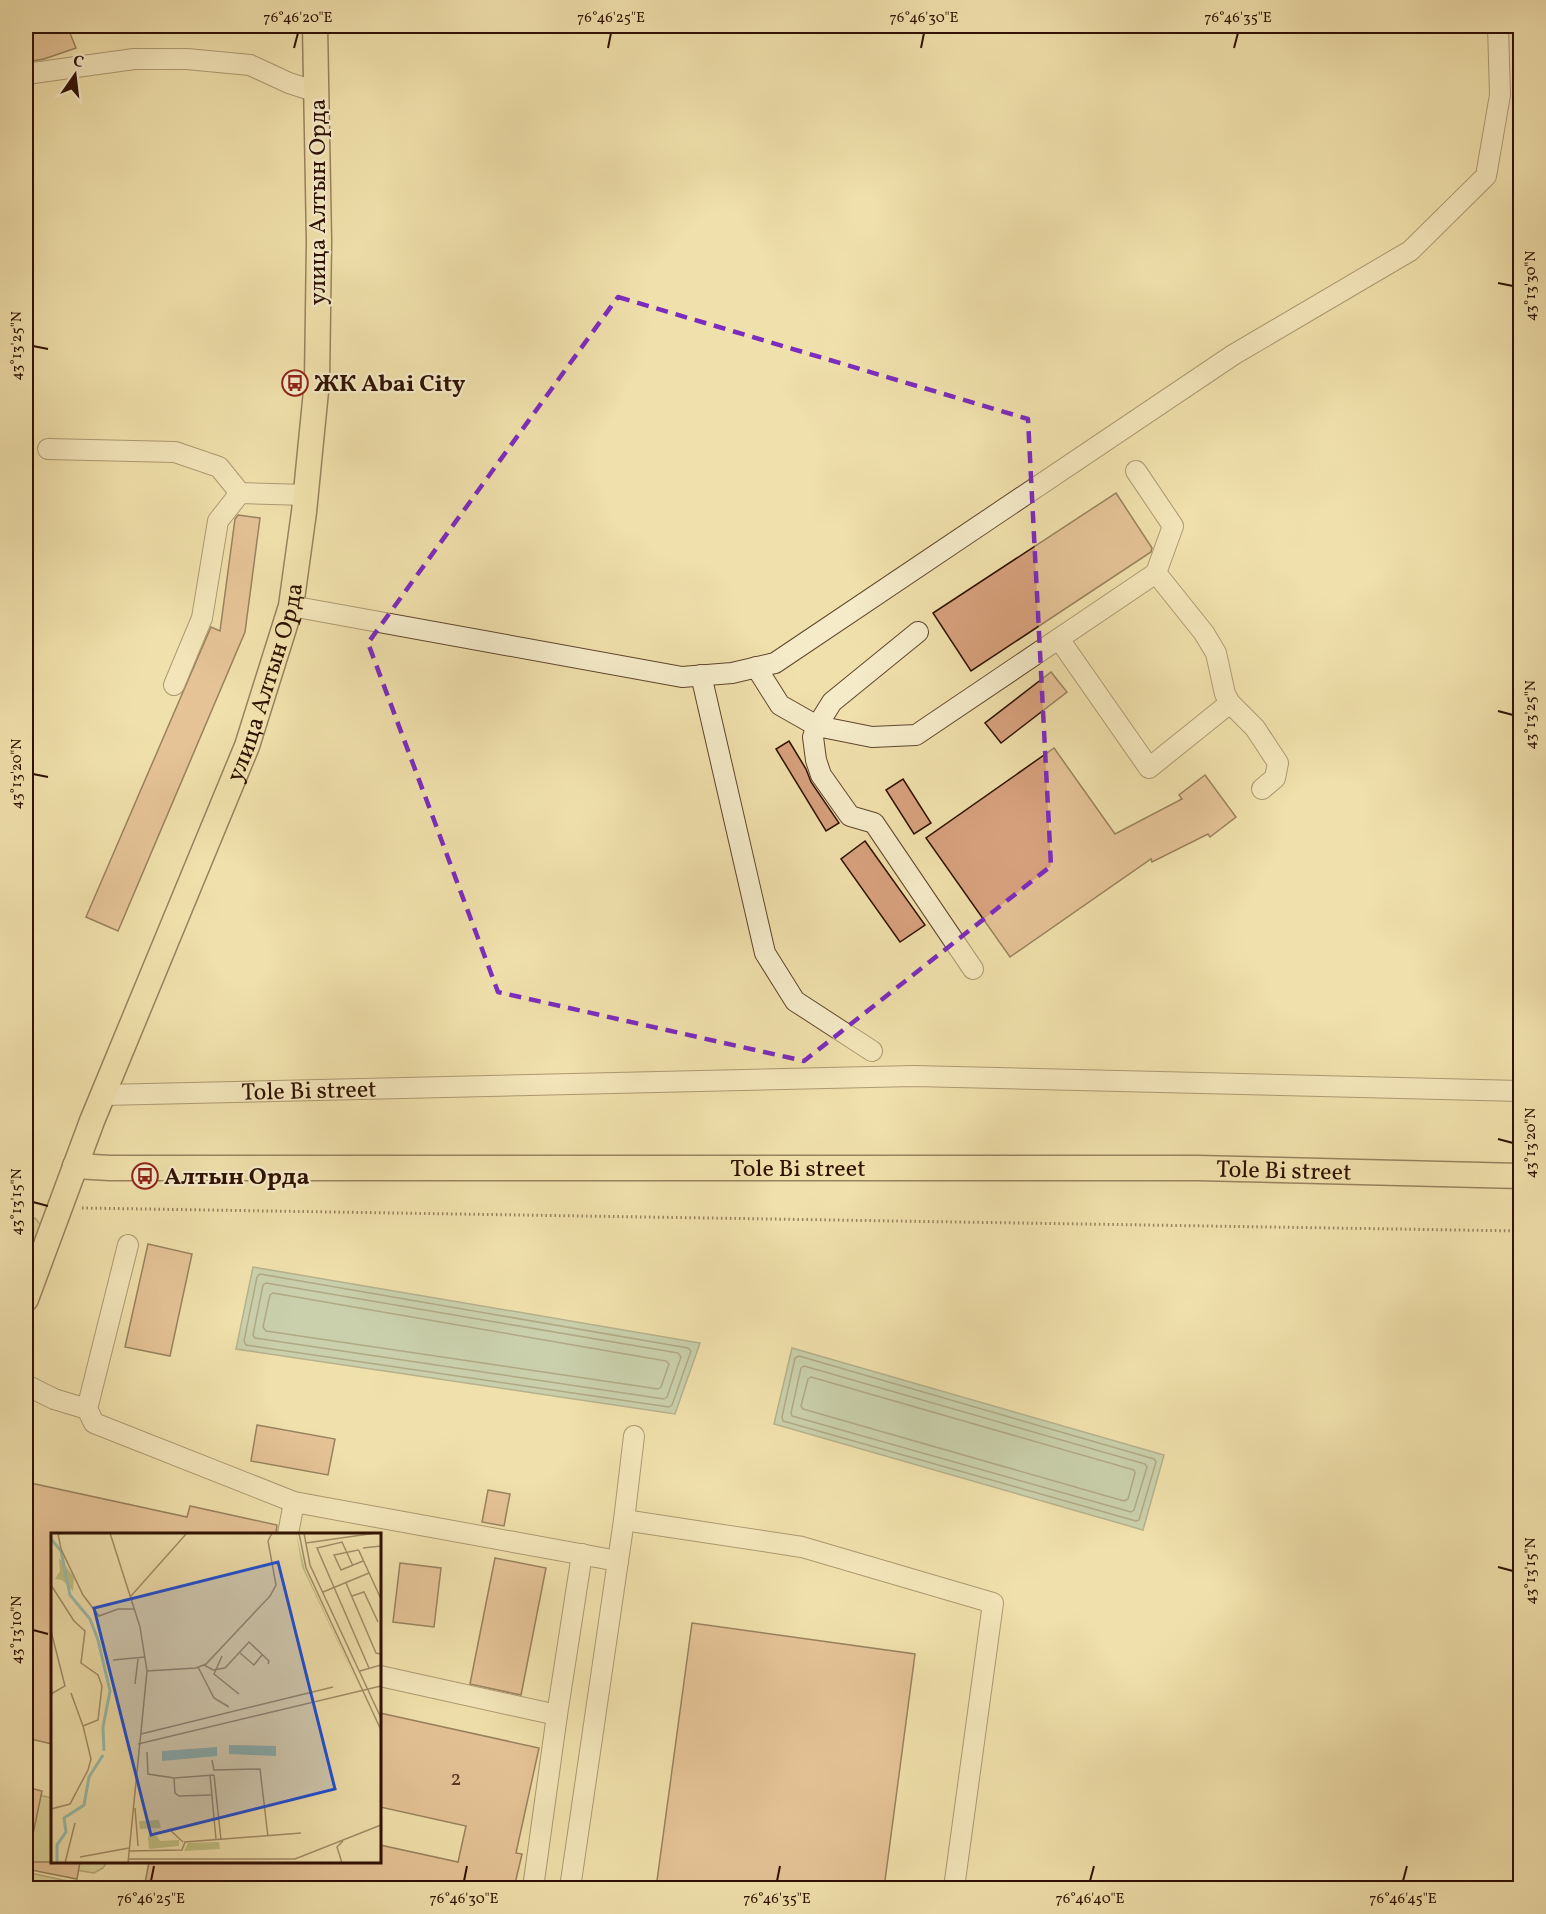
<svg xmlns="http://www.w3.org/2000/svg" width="1546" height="1914" viewBox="0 0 1546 1914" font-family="Vollkorn,serif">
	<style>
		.green { fill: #c1c084; stroke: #786843; stroke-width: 1.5 }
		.water { fill: #9abdaa; stroke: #6f7867; stroke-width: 1.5 }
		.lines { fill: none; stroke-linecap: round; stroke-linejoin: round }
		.shore { stroke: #646756; stroke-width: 1.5 }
		.building { fill: #d7a17d; stroke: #2f1102; stroke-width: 1.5 }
		.minor-casing { stroke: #5f452c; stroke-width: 22 }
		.major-casing { stroke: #2f1102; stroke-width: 27 }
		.path { stroke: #2f1102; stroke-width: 3; stroke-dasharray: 1.5 3; stroke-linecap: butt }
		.minor { stroke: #f5ebc9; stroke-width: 20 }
		.major { stroke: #f0e0ac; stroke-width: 24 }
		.marked { fill: none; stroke: #7b2cbf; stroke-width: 4.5; stroke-dasharray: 12 8; stroke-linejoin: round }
		.ticks { fill: none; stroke: #2f1102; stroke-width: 2 }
		.labels { text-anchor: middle; stroke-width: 4.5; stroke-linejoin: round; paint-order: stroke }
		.number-label { font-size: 21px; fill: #593521 }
		.street-label { font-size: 24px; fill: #2f1102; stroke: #f5ebc9 }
		.poi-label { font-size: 24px; font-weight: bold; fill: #2f1102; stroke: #f5ebc9; text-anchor: start }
		.inset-river { fill: none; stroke: #9abdaa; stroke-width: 3 }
		.inset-road { fill: none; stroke: #a38d68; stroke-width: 1.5 }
		.view { fill: #1d4ed8; fill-opacity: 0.15; stroke: #1d4ed8; stroke-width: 3 }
		.inset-edge { fill: none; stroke: #2f1102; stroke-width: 3 }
		.neatline { fill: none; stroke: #2f1102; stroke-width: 2 }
		.ticks-label { font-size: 15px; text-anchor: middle; fill: #2f1102 }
	</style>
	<rect width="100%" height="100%" fill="#f0e0ac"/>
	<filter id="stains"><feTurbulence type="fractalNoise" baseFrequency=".00333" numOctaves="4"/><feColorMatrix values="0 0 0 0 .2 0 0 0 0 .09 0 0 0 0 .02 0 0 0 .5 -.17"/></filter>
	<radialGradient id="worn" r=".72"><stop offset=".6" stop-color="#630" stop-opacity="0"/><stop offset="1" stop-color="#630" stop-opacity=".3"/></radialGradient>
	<g class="green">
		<polygon points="35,1218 43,1228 34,1259 26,1265 26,1224"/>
		<polygon points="26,1792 52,1798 52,1862 107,1862 103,1868 94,1873 26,1862"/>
		<polygon points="26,1872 76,1883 80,1888 26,1888"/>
	</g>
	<g class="water">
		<polygon points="253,1267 700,1343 675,1414 236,1349"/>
		<polygon points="792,1348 1164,1455 1143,1530 774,1424"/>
	</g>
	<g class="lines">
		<g class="shore">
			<polygon points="260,1274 688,1348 691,1351 672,1405 669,1407 246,1345 244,1341 257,1277"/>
			<polygon points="266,1283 678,1353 681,1357 667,1397 664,1399 255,1338 253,1335 263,1285"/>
			<polygon points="273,1293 666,1361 669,1364 661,1387 658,1389 266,1331 263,1327 270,1295"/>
			<polygon points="799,1356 1154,1459 1156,1462 1139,1520 1136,1521 783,1421 782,1417 795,1358"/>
			<polygon points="804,1366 1145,1464 1147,1467 1134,1510 1131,1512 792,1416 791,1413 801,1368"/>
			<polygon points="811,1377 1134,1470 1135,1473 1128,1499 1124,1501 803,1409 801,1406 808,1379"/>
		</g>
	</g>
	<g class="building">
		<polygon points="26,26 67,26 76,48 44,59 26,62"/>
		<polygon points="1116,493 1152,548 1151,552 971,671 933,613"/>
		<polygon points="238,515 260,518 245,632 118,931 86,917 211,627 220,631 235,519"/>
		<polygon points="1051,672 1067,692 1001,743 985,723"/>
		<polygon points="789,741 806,769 811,782 839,823 826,831 776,749"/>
		<polygon points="1054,748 1115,834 1182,799 1179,795 1205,775 1236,817 1210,837 1208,834 1152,862 1151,859 1010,957 926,838"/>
		<polygon points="903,779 931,823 914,834 886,790"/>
		<polygon points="865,841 925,925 900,942 841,859"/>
		<polygon points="148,1244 192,1254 170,1356 125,1347"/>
		<polygon points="257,1425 335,1439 328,1475 251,1461"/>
		<polygon points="26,1482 187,1517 190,1506 277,1525 276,1534 52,1534 52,1744 26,1738"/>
		<polygon points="488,1490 510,1494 504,1526 482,1522"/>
		<polygon points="495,1558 546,1568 521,1695 470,1684"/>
		<polygon points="400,1563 441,1568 434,1627 393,1622"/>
		<polygon points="692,1623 915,1654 884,1888 656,1888"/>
		<polygon points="380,1713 539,1748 516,1853 522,1854 514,1888 171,1888 145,1883 149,1862 380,1862 380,1845 458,1862 466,1826 380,1807"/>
		<polygon points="26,1787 42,1791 32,1839 26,1838"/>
		<polygon points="26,1862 80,1862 77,1879 26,1869"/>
	</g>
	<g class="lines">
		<g class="minor-casing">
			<g id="minor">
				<polyline points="26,74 134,59 187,59 250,65 289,83 317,92"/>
				<polyline points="48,449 175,452 219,467 240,493 306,495"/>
				<polyline points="1136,471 1173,526 1156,573"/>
				<polyline points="291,606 682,677 732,673 775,663 1233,355 1410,251 1486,176 1500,95 1498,26"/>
				<polyline points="918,632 832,702 817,726 813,737 816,760 821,775 850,816 874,823 973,969"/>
				<polyline points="1059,639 1149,768 1230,703"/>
				<polyline points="756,667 780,705 817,726 872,737 916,735 1156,573 1204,633 1216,653 1225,694 1230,703 1255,728 1278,763 1275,778 1262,789"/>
				<polyline points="701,675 765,953 795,1001 872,1051"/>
				<polyline points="174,685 202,618 218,521 240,493"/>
				<path id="s1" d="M103,1095L914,1076L1520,1091"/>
				<polyline points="128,1245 87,1409 94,1423 294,1502 618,1561"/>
				<polyline points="26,1385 54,1399 87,1409"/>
				<polyline points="634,1436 624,1520 802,1547 993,1603 954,1888"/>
				<polyline points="288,1534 294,1502"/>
				<polyline points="380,1676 557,1715"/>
				<polyline points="533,1888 557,1715 582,1554"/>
				<polyline points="570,1888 624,1520"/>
			</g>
		</g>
		<g class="major-casing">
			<g id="major">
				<path id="s2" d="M75,1166L110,1168H1197L1520,1176"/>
				<path id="s3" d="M26,1299L92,1121L247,746L291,606L304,512L317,381L319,241L315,26"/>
			</g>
		</g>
		<polyline class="path" points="82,1208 1520,1231"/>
		<use href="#minor" class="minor"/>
		<use href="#major" class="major"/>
	</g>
	<path d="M0 0H1546V1914H0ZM618,297L1028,419L1051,866L804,1061L498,992L368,643Z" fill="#f0e0ac" fill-opacity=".55" fill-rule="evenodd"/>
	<path class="marked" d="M618,297L1028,419L1051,866L804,1061L498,992L368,643Z"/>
	<path class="ticks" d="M294,48L298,33M608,48L611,33M921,48L924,33M1234,48L1238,33M1498,283L1513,286M33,346L48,349M1498,711L1513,715M33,774L48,777M1498,1139L1513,1143M33,1202L48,1206M1498,1567L1513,1571M33,1630L48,1634M151,1881L154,1866M464,1881L467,1866M777,1881L780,1866M1090,1881L1094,1866M1403,1881L1407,1866"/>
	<defs>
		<g id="bus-ring" transform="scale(1.35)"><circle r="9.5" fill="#f5ebc9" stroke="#8f2418" stroke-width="1.5"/><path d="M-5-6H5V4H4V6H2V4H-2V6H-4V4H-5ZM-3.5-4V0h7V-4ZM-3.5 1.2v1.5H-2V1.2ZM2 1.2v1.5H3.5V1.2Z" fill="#8f2418"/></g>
	</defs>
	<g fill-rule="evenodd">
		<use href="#bus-ring" x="295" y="383"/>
		<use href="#bus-ring" x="145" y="1176"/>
	</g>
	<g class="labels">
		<g class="number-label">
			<text x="456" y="1785">2</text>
		</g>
		<g class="street-label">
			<text transform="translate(317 202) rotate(-90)" y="8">улица Алтын Орда</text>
			<text dy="8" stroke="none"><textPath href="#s3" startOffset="662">улица Алтын Орда</textPath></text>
			<text dy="8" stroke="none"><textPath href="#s1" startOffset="206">Tole Bi street</textPath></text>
			<text dy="8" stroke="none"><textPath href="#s2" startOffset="723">Tole Bi street</textPath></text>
			<text dy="8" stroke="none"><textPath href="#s2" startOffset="1209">Tole Bi street</textPath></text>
		</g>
		<g class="poi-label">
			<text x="314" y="391">ЖК Abai City</text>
			<text x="164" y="1184">Алтын Орда</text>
		</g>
	</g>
	<g transform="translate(51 1533)">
		<rect width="330" height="330" fill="#f0e0ac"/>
		<path d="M245,0L254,37L310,158L251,34ZM8,25L23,44L22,58L11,47L4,46L9,38ZM108,287L110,295L89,296L88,288ZM97,303H106L109,308L128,307V313L98,316ZM168,309L169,316L133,318L137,310Z" fill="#c1c084"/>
		<path d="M178,212L225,213V223L178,221ZM166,214V223L111,228V218Z" fill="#9abdaa"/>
		<path class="inset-river" d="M0,6L10,18L19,62L39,86L47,107L59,158L52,194L53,218M6,330V312L15,299L13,285L33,272L38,244L52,222"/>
		<path class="inset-road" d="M13,0L7,1L10,16L32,62L48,83L67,76H84M59,0L89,94L96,138L77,330M248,0L255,35L330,197M253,0L259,32L330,185M255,10L325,0M312,15L330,13M312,28L290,37L283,22L307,17L308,18L330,66M302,33L291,9L266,15L318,135M295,50L325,120L330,121M0,52L23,88L34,98L30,130L47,142L51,153L47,187L32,193L40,226L37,237L19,271L0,276M272,59L318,40M80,63L136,0M301,63L313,59L327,89M0,98L14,153L0,161M189,120L203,132L211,122M171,123L163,141L188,161M62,127L94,124M153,132L162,137L174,135L198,109L218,128L217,131M147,134L163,165L178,174M96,138L145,135L155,131L219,63L225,52L217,8L221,0M309,138L330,132M84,151L87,126M20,160L32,193M90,201L282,154M87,211L330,153M96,219L97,241L123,245L163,242M161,227L163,237L209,236L217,304M159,242L165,306M163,242L170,307M123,245L124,260L128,263L160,262M84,275L87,313M118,296L132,309M78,318L131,317L134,309L250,300M29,324L78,315M77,326H244L330,292M14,330L24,290M291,330L286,314L292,308"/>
		<path class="view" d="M227,29L284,256L100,302L43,75Z"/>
		<rect width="330" height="330" class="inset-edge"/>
	</g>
	<rect width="1546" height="1914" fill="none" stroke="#f0e0ac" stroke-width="66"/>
	<g transform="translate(75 75) rotate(14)" stroke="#f5ebc9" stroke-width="4.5" paint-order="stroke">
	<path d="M0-4.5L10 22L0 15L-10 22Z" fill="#2f1102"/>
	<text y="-9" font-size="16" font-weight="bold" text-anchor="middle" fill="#2f1102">С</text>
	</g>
	<rect x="33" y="33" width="1480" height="1848" class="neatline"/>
	<g class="ticks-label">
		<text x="298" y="22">76°46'20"E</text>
		<text x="611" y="22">76°46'25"E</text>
		<text x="924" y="22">76°46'30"E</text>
		<text x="1238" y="22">76°46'35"E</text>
		<text transform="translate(1530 286) rotate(-90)" y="5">43°13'30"N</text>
		<text transform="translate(16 346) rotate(-90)" y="5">43°13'25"N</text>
		<text transform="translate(1530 715) rotate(-90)" y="5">43°13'25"N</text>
		<text transform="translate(16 774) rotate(-90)" y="5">43°13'20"N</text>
		<text transform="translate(1530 1143) rotate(-90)" y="5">43°13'20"N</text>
		<text transform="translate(16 1202) rotate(-90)" y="5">43°13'15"N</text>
		<text transform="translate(1530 1571) rotate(-90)" y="5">43°13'15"N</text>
		<text transform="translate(16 1630) rotate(-90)" y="5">43°13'10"N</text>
		<text x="151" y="1903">76°46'25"E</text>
		<text x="464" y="1903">76°46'30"E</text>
		<text x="777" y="1903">76°46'35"E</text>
		<text x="1090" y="1903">76°46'40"E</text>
		<text x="1403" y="1903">76°46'45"E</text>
	</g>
	<rect width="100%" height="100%" filter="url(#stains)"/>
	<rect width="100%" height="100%" fill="url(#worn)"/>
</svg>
